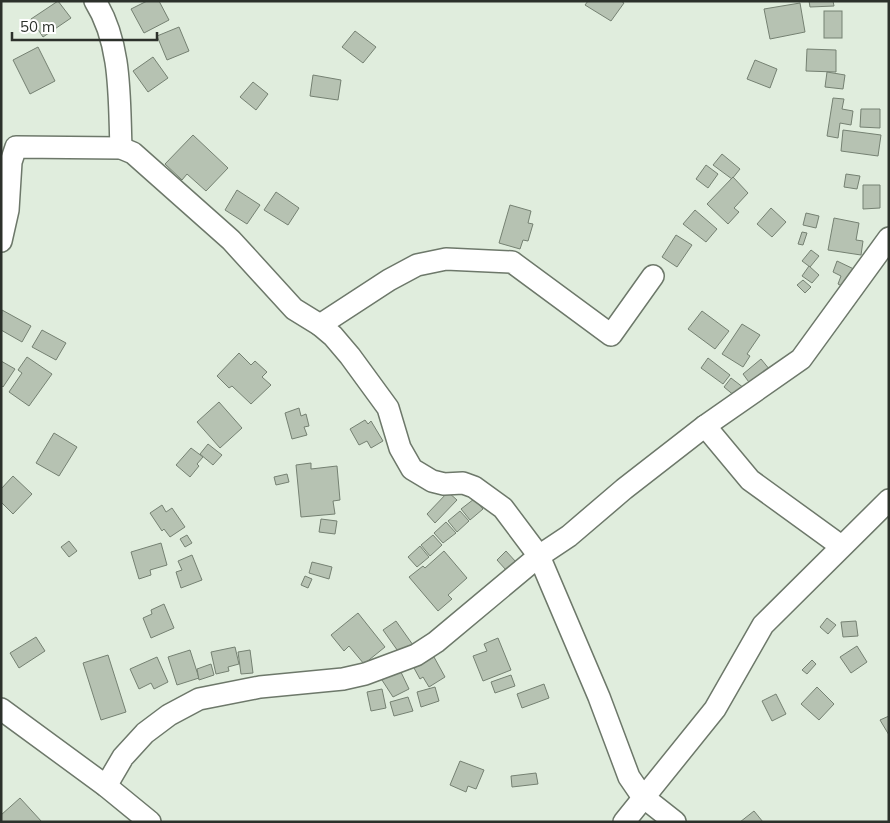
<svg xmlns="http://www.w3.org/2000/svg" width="890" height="823" viewBox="0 0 890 823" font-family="Mulish,sans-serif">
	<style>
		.building { fill: #b6c2b2; stroke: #758172 }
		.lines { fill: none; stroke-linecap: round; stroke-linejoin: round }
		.street-casing { stroke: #6d786a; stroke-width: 24 }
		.street { stroke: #fff; stroke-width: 21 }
	</style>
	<rect width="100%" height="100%" fill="#e0eddd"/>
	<g class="building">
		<polygon points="58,1 71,18 43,37 31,19"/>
		<polygon points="147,1 159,1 169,20 144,33 131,9"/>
		<polygon points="588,1 621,1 624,3 611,21 585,5"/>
		<polygon points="809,1 833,1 834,6 810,7"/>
		<polygon points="800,3 805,32 770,39 764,9"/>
		<rect x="824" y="11" width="18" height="27"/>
		<polygon points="179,27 189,51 167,60 157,36"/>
		<polygon points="355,31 376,47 363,63 342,47"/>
		<polygon points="38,47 55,81 30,94 13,60"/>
		<polygon points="807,49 836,50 836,72 806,71"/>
		<polygon points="153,57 168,78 148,92 133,71"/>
		<polygon points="755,60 777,69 770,88 747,79"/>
		<polygon points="827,72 845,75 843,89 825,87"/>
		<polygon points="313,75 341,80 338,100 310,96"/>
		<polygon points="253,82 268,94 256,110 240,97"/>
		<polygon points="833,98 844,99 842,109 853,111 851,125 840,123 838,138 827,136"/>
		<polygon points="861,109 880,109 880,128 860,127"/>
		<polygon points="843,130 881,135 878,156 841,151"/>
		<polygon points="193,135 228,168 206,191 187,174 182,180 165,164"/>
		<polygon points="722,154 740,169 732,179 713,165"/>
		<polygon points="706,165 718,174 708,188 696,179"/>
		<polygon points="846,174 860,176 857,189 844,187"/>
		<polygon points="733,177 748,193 734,208 739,212 728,224 707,204"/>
		<polygon points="863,185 880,185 880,208 863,209"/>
		<polygon points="237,190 260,205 247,224 225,210"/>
		<polygon points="276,192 299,208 288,225 264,210"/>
		<polygon points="510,205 531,211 528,223 533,224 528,241 523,240 520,249 499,243"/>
		<polygon points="771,208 786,222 772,237 757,224"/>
		<polygon points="695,210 717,229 706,242 683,224"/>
		<polygon points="806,213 819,216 816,228 803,225"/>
		<polygon points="834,218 859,223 856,240 863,241 861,255 828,250"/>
		<polygon points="802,232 807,233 803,245 798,244"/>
		<polygon points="676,235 692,245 677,267 662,257"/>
		<polygon points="811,250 819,256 810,267 802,261"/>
		<polygon points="837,261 858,271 849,290 838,284 841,276 833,272"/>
		<polygon points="809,266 819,275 812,283 802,276"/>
		<polygon points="803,280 811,287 805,293 797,285"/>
		<polygon points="2,310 31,326 22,342 1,330"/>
		<polygon points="702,311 729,331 715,349 688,329"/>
		<polygon points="742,324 760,335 747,354 750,356 743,367 722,354"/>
		<polygon points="42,330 66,343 56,360 32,347"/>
		<polygon points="239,353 251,365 255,361 267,372 262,377 271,385 251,404 232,386 229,388 217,376"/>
		<polygon points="27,357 52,374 29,406 9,392 22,373 18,370"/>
		<polygon points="708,358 730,375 723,384 701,368"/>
		<polygon points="761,359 770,370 751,385 743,374"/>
		<polygon points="1,361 15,369 3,387 1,385"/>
		<polygon points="731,378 744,388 736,397 724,387"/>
		<polygon points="219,402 242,428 220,448 197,422"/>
		<polygon points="299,408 301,416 306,414 309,426 304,427 307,435 292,439 285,413"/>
		<polygon points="365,420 368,424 371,421 383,441 371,448 367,441 359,445 350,429"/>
		<polygon points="54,433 77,447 59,476 36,463"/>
		<polygon points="208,444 222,455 213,465 200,454"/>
		<polygon points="191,448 203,457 197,464 199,466 190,477 176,465"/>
		<polygon points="311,463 311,469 337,466 340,500 333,501 335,514 301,517 296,465"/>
		<polygon points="287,474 289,482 276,485 274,477"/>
		<polygon points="13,476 32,494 13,514 1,502 1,489"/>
		<polygon points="448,492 457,500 435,523 427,514"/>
		<polygon points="474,499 483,509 470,520 461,509"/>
		<polygon points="162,505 166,512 172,508 185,527 170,537 164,529 162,531 150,513"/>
		<polygon points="460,511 469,521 457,532 448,521"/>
		<polygon points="321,519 337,521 335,534 319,532"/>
		<polygon points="446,522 456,533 443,543 434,533"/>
		<polygon points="187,535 192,543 185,547 180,539"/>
		<polygon points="433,535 442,545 430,556 421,545"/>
		<polygon points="69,541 77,551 69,557 61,547"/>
		<polygon points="161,543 167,565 150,570 151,575 139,579 131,552"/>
		<polygon points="420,546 429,557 417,567 408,557"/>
		<polygon points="444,551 467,578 448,595 452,599 438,611 409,577 423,566 425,568"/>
		<polygon points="506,551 516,562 506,570 497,560"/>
		<polygon points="192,555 202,580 181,588 176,572 182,570 178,561"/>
		<polygon points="312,562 332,567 329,579 309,573"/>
		<polygon points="305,576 312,579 308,588 301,585"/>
		<polygon points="164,604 174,628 151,638 143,618 152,614 151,610"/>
		<polygon points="358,613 385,647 364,664 349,646 344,651 331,635"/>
		<polygon points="827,618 836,625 828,634 820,627"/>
		<polygon points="396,621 413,645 400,654 383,630"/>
		<polygon points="856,621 858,636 843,637 841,622"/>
		<polygon points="36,637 45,651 19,668 10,653"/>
		<polygon points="498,638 511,670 483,681 473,656 487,651 484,644"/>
		<polygon points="857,646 867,662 851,673 840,657"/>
		<polygon points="235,647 239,664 228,667 229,671 216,674 211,652"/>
		<polygon points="190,650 199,678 177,685 168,657"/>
		<polygon points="250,650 253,673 241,674 238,652"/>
		<polygon points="108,655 126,712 101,720 83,663"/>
		<polygon points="157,657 168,682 154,689 151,683 139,689 130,669"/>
		<polygon points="434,657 445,677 429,687 423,677 420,679 414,668"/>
		<polygon points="812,660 816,664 807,674 802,670"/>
		<polygon points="211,664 214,675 199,680 197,669"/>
		<polygon points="399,668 409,689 393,697 380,677"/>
		<polygon points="511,675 515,686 495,693 491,682"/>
		<polygon points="544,684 549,698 522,708 517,694"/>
		<polygon points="435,687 439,701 421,707 417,692"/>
		<polygon points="817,687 834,704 819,720 801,704"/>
		<polygon points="382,689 386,708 371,711 367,692"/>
		<polygon points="776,694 786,714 772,721 762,701"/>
		<polygon points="408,697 413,711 394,716 390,702"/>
		<polygon points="889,716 889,735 880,720"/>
		<polygon points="460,761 484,770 476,789 468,786 466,792 450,785"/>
		<polygon points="536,773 538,784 512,787 511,776"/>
		<polygon points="20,798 42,822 1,822 1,815"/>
		<polygon points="754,811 763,822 740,822"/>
	</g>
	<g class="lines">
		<g class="street-casing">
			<g id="street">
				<path d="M95,1C122,44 119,99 121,148"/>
				<polyline points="1,241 8,210 11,162 16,147 121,148 133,153 231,240 294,309 320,325 389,280 417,265 446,259 512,262 611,335 653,276"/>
				<polyline points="320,325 333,336 350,356 388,408 400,448 412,469 432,481 444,484 463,483 474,487 503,508 539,556 599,697 629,777 642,796 675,822"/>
				<polyline points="705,426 750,480 841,546"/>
				<polyline points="1,709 106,786 150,822"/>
				<polyline points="106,786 123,757 145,733 169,715 199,699 260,687 343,679 365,674 416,655 436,642 539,556 569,536 624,489 705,426 801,359 889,238"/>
				<polyline points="624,822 715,709 763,625 889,500"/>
			</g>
		</g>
		<use href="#street" class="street"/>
	</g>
	<rect width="890" height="823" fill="none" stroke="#2c312b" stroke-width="5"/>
	<path d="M12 32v8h145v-8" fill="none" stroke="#2c312b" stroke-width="2.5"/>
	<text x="20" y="32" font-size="15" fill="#2c312b" stroke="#ffffff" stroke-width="4" paint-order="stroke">50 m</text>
</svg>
